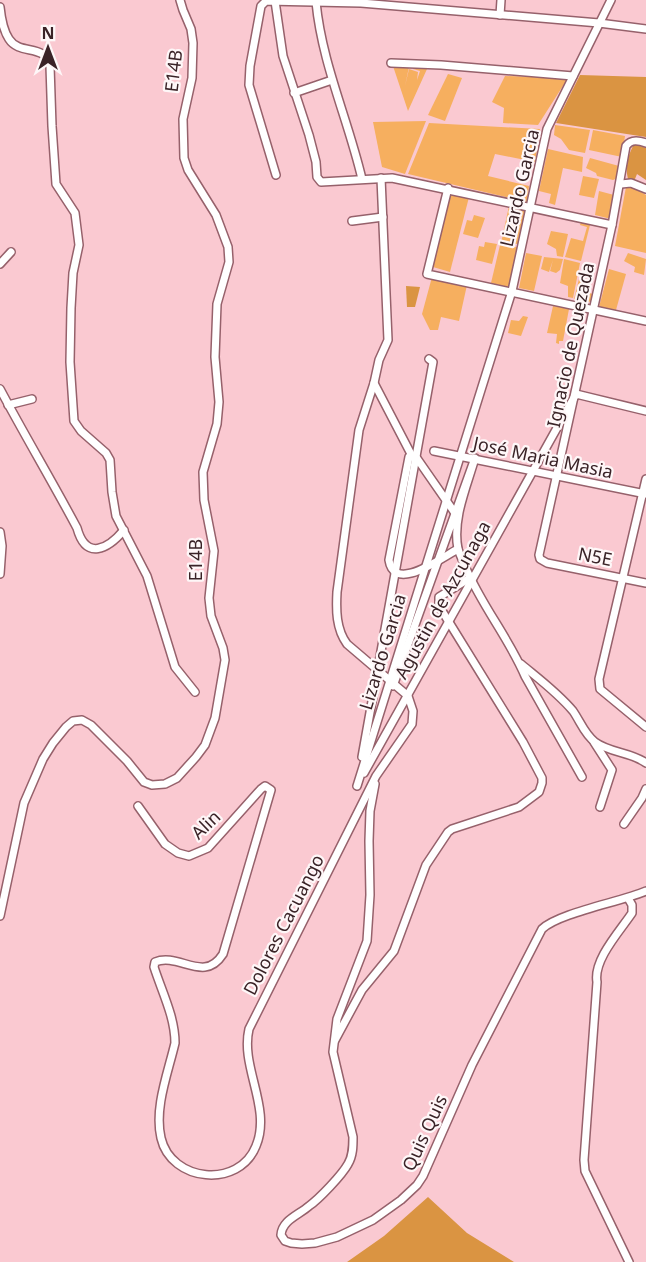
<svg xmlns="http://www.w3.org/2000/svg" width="646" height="1262" viewBox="0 0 646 1262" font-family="'Noto Sans',sans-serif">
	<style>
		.green { fill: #f6af5f }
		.forest { fill: #da9442 }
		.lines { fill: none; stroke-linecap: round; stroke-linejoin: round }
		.minor-casing { stroke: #96616b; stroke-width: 10 }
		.minor { stroke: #fff; stroke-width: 7 }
		.labels { text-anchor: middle; stroke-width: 4.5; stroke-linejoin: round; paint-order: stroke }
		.street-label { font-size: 18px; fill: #3a2327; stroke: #fef7f8 }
	</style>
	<rect width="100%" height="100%" fill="#fac9d1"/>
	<g class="green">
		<polygon points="393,66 409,67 405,86 409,69 418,72 417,80 420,71 413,69 413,67 427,69 408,111"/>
		<polygon points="448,74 462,78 445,121 428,115"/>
		<polygon points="505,76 568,78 538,125 503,123 504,108 492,102"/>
		<polygon points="426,121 405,174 382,167 373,122"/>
		<polygon points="429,123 540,129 535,162 495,154 488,176 529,186 527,202 408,174"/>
		<polygon points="555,125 590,130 585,153 569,150 561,139 554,135"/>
		<polygon points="593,130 625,136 622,157 589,150"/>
		<polygon points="548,149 583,157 582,172 563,168 555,205 549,203 551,194 539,191"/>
		<polygon points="590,158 619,166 618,178 613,180 597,176 596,173 586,168"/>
		<polygon points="583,176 599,179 594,198 579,195"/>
		<polygon points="631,186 646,195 646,253 615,246 626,187"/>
		<polygon points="599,191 614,195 611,219 595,215"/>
		<polygon points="450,193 469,197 450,272 433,267"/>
		<polygon points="509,206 525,210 518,244 501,243"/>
		<polygon points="474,215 485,218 478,238 463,234 467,220 472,221"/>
		<polygon points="581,222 590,225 581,261 565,257 571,238 583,241 587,227 580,225"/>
		<polygon points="551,231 568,234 563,257 557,256 556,249 547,244"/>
		<polygon points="485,242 497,244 492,264 476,260 479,246 484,247"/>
		<polygon points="500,245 517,247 509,287 491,283"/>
		<polygon points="526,253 542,256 534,291 519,288"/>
		<polygon points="628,253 646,259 644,275 634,272 635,267 624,261"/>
		<polygon points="544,257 563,259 560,270 556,273 550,271 553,260 549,272 541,269"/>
		<polygon points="564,259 580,263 573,298 568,297 568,286 560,283"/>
		<polygon points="609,269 626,274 616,310 599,307"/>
		<polygon points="432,277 467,285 459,321 441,317 438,330 430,330 422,314"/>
		<polygon points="579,279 588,283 586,292 593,294 591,302 574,299"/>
		<polygon points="553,306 569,309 563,341 559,341 559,344 556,343 557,334 547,333"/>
		<polygon points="523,316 528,317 521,336 508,333 511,320 519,321"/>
	</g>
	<g class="forest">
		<polygon points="580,75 646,77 646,137 556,123"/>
		<path d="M634,144L646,148V180L637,174L635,179H628C625,167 628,155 634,144Z"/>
		<polygon points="406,286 420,287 415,307 407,307"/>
		<polygon points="428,1197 467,1233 514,1262 347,1262 384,1236"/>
	</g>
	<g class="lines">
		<g class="minor-casing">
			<g id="minor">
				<polyline points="275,1 283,56 309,135 316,162 317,177 321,182 392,178 612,225"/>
				<path d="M316,2C322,64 348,119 362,179"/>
				<path d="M0,7C1,17 3,30 9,39C20,56 45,43 50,66L52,126L56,184L75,213L79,245L73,273L71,308L70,362L74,421L81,431L106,453L110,460L112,492L116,516L147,576L175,667L195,692"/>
				<polyline points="500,15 501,0"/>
				<polyline points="391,63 441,65 573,76"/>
				<polyline points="294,93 332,80"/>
				<path d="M646,143C638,140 631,139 626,146L612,225L539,555L540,559L547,563L646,583"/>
				<polyline points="276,175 249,85 250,66 261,6 266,1 361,3 599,23 646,29"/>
				<polyline points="621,184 631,183 646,189"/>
				<polyline points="448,188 427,274 646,321"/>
				<polyline points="352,221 383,217"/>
				<polyline points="0,264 11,252"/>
				<polyline points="374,383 412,456"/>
				<path d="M0,389C25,436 52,481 77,528C86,561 108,549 124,530"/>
				<polyline points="8,405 32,399"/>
				<polyline points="434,451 646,494"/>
				<polyline points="646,479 599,679 600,689 646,727"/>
				<path d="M457,516L416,457H409L389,560C394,594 442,557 458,549"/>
				<polyline points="0,532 2,546 0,574"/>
				<path d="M521,664C539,679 558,693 573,711C580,721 585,735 595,742C610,753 631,752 646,763"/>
				<path d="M393,686L475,458C467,486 452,519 458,549C460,555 463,561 465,566C481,605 509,638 525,676L582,777"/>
				<polyline points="594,742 612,770 600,807"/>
				<polyline points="362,757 433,362 429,359"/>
				<polyline points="364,773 576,394 646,411"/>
				<path d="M375,784L370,811L369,841L370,895L367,941L337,1019L333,1052L353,1137C353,1146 353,1156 348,1164C342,1175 319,1199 309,1206C299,1215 282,1220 281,1235L285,1241L291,1243L302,1244L315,1243L337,1237L373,1220L401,1200L417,1185L423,1176L472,1065L542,929C559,913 620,902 646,891"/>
				<polyline points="357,786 512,291 547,129 611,0"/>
				<path d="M138,806L165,844L178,853L189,856L208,848L261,789L265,786L271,790L223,954C204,984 179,952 155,962L154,967C162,992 175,1017 175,1043C168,1073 154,1108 161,1138C171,1182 239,1189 256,1146C272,1108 240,1067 249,1029L376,776L412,724L413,711L408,696L347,644C336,629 336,610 337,592L359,430L374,383L379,360L388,340L381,178"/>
				<polyline points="624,824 642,798 646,789"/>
				<path d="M628,898L632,905V913C620,931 593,960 597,982L584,1160L585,1171L629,1262"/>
				<polyline points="0,916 24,803 43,759 53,743 66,727 73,721 82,720 91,725 127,761 144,782 152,785 165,784 177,778 196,757 205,745 215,718 225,660 223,648 211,616 209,598 214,551 204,500 203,472 217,424 219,402 215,357 217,304 229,262 228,247 216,215 188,170 184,158 183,119 192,78 193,43 191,29 183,10 180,0"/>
				<polyline points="335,1040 362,990 394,951 426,865 448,832 452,829 519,807 539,792 542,783 542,778 523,742 439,606 439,597 470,578"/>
			</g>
		</g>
		<use href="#minor" class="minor"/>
	</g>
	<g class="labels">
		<g class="street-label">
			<text transform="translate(174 71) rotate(-83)" y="6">E14B</text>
			<text transform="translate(520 188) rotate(-77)" y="6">Lizardo Garcia</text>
			<text transform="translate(571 345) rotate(-78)" y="6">Ignacio de Quezada</text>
			<text transform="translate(543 458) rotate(12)" y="6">José Maria Masia</text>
			<text transform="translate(595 557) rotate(11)" y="6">N5E</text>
			<text transform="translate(196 560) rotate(-90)" y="6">E14B</text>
			<text transform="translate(443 600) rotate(-61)" y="6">Agustin de Azcunaga</text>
			<text transform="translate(383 652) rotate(-73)" y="6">Lizardo Garcia</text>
			<text transform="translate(206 825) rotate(-44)" y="6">Alin</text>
			<text transform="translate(284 925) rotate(-63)" y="6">Dolores Cacuango</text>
			<text transform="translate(425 1133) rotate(-65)" y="6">Quis Quis</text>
		</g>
	</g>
	<g transform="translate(48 48)" stroke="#fef7f8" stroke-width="4.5" paint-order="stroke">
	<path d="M0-4.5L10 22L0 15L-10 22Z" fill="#3a2327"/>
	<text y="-9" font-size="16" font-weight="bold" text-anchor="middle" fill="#3a2327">N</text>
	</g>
</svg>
